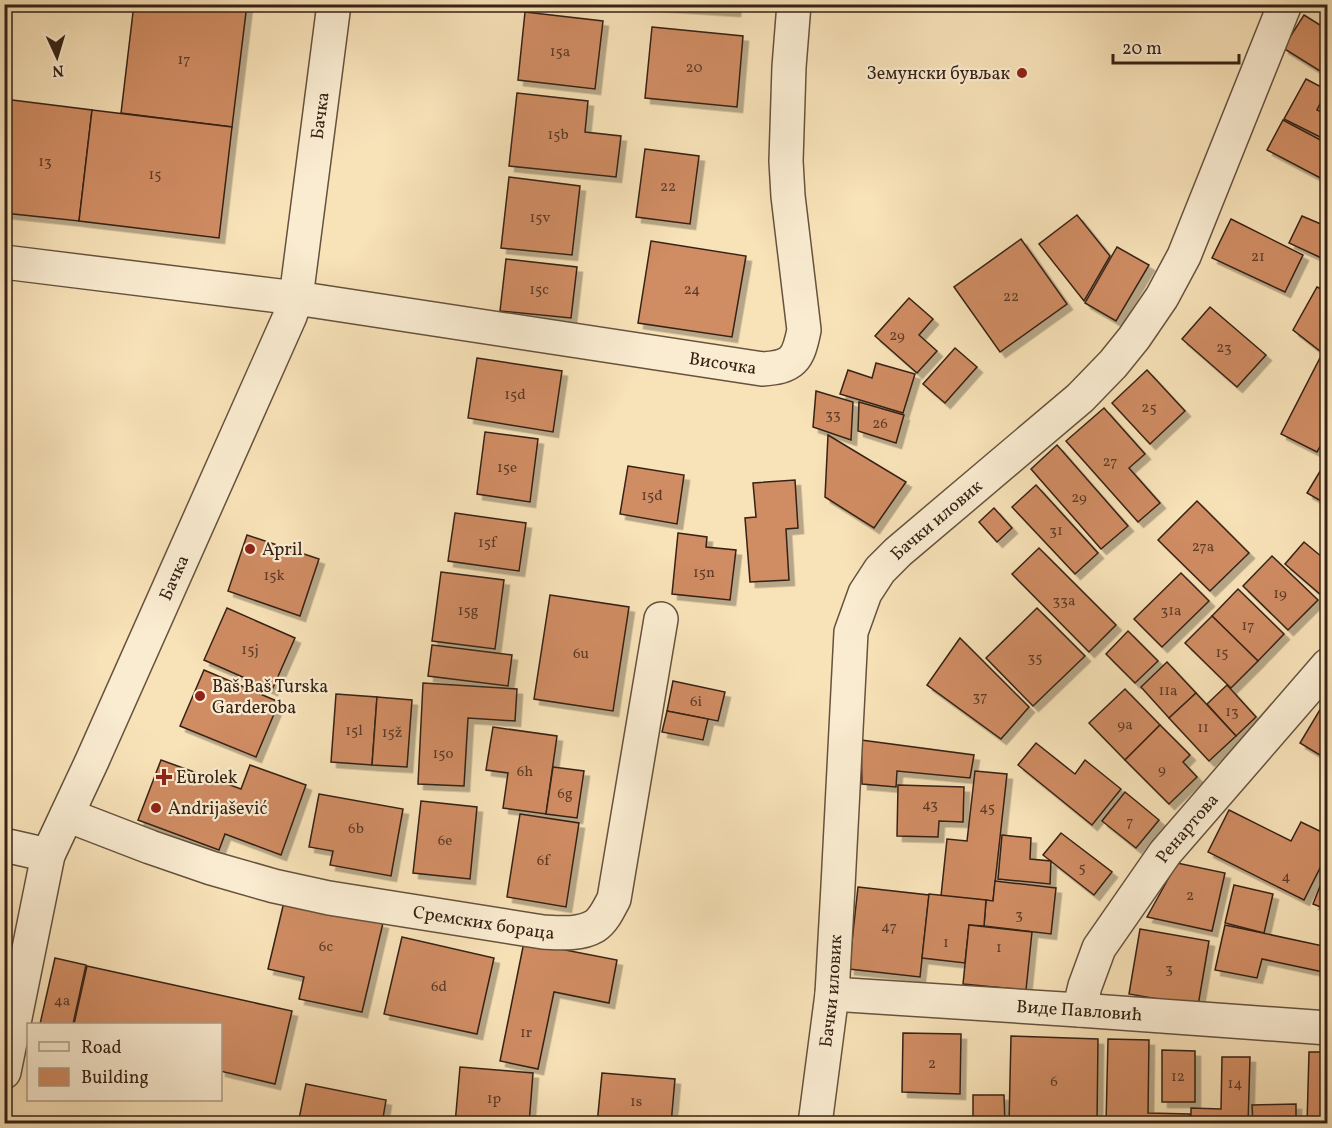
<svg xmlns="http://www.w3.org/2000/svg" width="1332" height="1128" viewBox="0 0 1332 1128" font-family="Vollkorn,serif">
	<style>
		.building { fill: #d08c63; stroke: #362215; stroke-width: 1.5; filter: url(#shadow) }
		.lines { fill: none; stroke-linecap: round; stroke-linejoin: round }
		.street-casing { stroke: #66523e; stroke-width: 36 }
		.street { stroke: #faecd1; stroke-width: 33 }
		.poi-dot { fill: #8f2418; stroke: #faecd1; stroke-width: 2 }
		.labels { text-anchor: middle; stroke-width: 4.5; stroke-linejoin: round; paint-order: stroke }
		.number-label { font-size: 15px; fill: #5c3c28 }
		.poi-label { font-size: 18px; fill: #362215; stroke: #faecd1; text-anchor: start }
		.street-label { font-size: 18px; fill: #362215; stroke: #faecd1 }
	</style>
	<defs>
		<filter id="shadow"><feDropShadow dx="5.5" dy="5.5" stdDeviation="0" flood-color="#0004"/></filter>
	</defs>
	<rect width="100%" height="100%" fill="#f8e2b8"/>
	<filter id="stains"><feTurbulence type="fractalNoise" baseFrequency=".00333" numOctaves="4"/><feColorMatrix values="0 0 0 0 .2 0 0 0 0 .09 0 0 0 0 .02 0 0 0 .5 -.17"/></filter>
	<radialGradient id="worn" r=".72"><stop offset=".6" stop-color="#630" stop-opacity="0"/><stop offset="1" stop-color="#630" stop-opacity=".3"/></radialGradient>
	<g class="building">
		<polygon points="134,4 247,4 232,127 121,113"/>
		<polygon points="656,4 736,4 735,11 656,6"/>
		<polygon points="525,12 603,21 595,89 518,80"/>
		<polygon points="1304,15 1328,30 1328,76 1283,48"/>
		<polygon points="652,27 743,36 737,107 645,98"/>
		<polygon points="1306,79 1327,90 1317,110 1328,115 1328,141 1284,119"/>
		<polygon points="517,93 588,101 585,132 621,136 616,177 509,166"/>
		<polygon points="4,99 92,110 79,221 4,213"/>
		<polygon points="92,110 232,127 219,238 79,221"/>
		<polygon points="1283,120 1328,144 1328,182 1267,150"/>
		<polygon points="645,149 699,156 690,224 636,217"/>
		<polygon points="509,177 580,186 572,255 501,248"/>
		<polygon points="1077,215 1110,256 1084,301 1039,244"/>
		<polygon points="1302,216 1328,227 1328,261 1289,243"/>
		<polygon points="1231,219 1303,255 1285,292 1212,258"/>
		<polygon points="1021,239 1067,304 1000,352 954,287"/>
		<polygon points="651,241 746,256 732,337 638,323"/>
		<polygon points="1117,247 1149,265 1116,321 1085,303"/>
		<polygon points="506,259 577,267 571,318 500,311"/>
		<polygon points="1317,287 1328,292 1328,354 1320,351 1293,330"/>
		<polygon points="909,298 933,319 919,335 937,351 917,373 875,336"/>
		<polygon points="1210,307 1266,355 1237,387 1182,339"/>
		<polygon points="955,348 977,367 945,403 923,384"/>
		<polygon points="1322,354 1328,357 1328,432 1317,452 1281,434"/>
		<polygon points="477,358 562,371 553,432 468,418"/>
		<polygon points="876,363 915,374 903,413 840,394 848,370 872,378"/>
		<polygon points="1147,370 1185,411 1150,444 1112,403"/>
		<polygon points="816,391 853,402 851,440 813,427"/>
		<polygon points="859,402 904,415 896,443 858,431"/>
		<polygon points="1104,408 1145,454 1129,468 1160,503 1138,522 1066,441"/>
		<polygon points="485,432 538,439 530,502 477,494"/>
		<polygon points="828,435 906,482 874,528 825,497"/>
		<polygon points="1057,445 1128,526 1101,549 1031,469"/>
		<polygon points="1328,458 1328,505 1307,493"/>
		<polygon points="628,466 684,475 677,524 620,514"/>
		<polygon points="795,480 798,528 786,529 789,580 750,582 745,518 756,517 753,483"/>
		<polygon points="1036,485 1098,553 1075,574 1012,507"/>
		<polygon points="1197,501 1249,553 1210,591 1158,540"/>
		<polygon points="994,508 1012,528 997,542 979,522"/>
		<polygon points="455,513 526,523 519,571 448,561"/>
		<polygon points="678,533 707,537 706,547 736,550 730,600 672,594"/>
		<polygon points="247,535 319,559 300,616 228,591"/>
		<polygon points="1304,542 1328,562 1328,601 1285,564"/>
		<polygon points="1039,548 1116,625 1089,652 1012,574"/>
		<polygon points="1272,556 1318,600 1288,630 1243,586"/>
		<polygon points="441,572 504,580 495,649 432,641"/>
		<polygon points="1181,573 1209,601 1162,647 1134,619"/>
		<polygon points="1238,589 1284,634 1258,661 1212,616"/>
		<polygon points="550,595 629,607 613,711 534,699"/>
		<polygon points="227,608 295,638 272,690 204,660"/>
		<polygon points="1037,608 1085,656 1033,706 986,658"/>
		<polygon points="1212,616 1258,661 1231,688 1185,643"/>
		<polygon points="1128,631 1158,661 1135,683 1106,654"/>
		<polygon points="960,638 1029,707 1001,739 927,685"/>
		<polygon points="432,645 512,655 508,686 428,676"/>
		<polygon points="1167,662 1196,693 1169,718 1141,687"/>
		<polygon points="204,670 279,702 256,757 180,726"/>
		<polygon points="673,681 725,692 718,721 667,711"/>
		<polygon points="423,683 517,689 515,721 468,718 464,786 418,784"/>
		<polygon points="1227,685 1256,717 1236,736 1207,704"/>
		<polygon points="1125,689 1160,725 1125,760 1089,723"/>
		<polygon points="1196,693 1236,736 1209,761 1169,718"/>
		<polygon points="336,694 377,697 372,765 331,762"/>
		<polygon points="377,697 412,700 407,767 372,765"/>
		<polygon points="1327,698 1328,698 1328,760 1300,743"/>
		<polygon points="667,711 708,719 703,740 662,732"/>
		<polygon points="1160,725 1190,755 1183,762 1197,777 1169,804 1125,760"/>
		<polygon points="493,727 557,736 546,814 503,808 508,773 486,770"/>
		<polygon points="861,740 974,755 970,778 897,771 896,787 862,784"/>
		<polygon points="1036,743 1075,774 1085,760 1121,789 1092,825 1018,765"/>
		<polygon points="161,760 241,789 250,765 306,785 281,855 225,834 219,850 138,820"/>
		<polygon points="553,767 584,771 577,818 546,814"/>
		<polygon points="975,771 1007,774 993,901 941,896 947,839 967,841"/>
		<polygon points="898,785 964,787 963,822 939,821 938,837 897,836"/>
		<polygon points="1125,792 1159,820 1136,848 1102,821"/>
		<polygon points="319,794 403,809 391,876 330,865 333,851 309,847"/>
		<polygon points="421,801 477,807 470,879 413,873"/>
		<polygon points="1229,810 1291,841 1301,822 1328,835 1328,852 1304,900 1208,852"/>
		<polygon points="520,814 579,823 566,907 507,897"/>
		<polygon points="1061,833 1112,872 1094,895 1043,855"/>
		<polygon points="1002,835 1031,838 1030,859 1051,861 1050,884 998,879"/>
		<polygon points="1177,863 1225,873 1212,931 1147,917"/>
		<polygon points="1328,866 1328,910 1313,904"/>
		<polygon points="995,881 1056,888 1051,934 984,926 986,900 993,901"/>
		<polygon points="1234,885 1273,894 1264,933 1225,923"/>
		<polygon points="858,887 929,895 920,977 849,969"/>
		<polygon points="929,894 986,900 984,926 969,925 965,963 922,958"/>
		<polygon points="284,902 383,923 362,1012 299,999 304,977 268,969"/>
		<polygon points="969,925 1032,932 1026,990 963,984"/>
		<polygon points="1225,925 1328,947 1328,973 1262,959 1257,978 1215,970"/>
		<polygon points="1140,929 1209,941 1198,1006 1129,994"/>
		<polygon points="402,937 494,958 477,1034 384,1014"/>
		<polygon points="524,942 617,960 609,1003 554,992 538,1069 500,1061"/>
		<polygon points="55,958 86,965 73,1024 40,1024"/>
		<polygon points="87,966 292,1011 275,1084 220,1071 220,1024 74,1024"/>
		<polygon points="903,1033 961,1034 960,1094 902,1092"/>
		<polygon points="1011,1036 1098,1039 1097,1124 1009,1124"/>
		<polygon points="1108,1039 1149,1040 1148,1113 1190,1114 1190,1124 1106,1124"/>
		<polygon points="1162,1050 1195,1051 1195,1102 1162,1102"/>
		<polygon points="1309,1052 1328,1052 1328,1124 1307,1124"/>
		<polygon points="1222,1057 1250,1057 1248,1124 1191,1124 1191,1108 1221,1109"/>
		<polygon points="460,1067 533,1073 529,1124 455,1124"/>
		<polygon points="602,1073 675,1079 671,1124 597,1124"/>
		<polygon points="306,1084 386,1100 382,1124 298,1124"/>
		<polygon points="973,1095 1004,1095 1005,1124 973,1124"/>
		<polygon points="1296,1104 1296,1124 1253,1124 1252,1105"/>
	</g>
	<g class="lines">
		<g class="street-casing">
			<g id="street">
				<path id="s1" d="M4,262L296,298L334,4"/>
				<path id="s2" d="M67,815L150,847L211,868L274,886L329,898L543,932C560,933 580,935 595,926C604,920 609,908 614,899L661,619"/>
				<polyline points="4,845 48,855"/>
				<path id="s3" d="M832,994L1079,1010L1328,1028"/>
				<path id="s4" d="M1079,1010L1085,986L1099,948L1165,853L1328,665"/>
				<path id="s5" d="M4,1072L48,855L92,761L290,316L296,298L762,369C793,367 798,360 804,330L788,196L786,161L789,67L794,4"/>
				<path id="s6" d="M815,1124L832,994L838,886L851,632L865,593L880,570L898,552L1080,398L1113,364L1134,338L1162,297L1184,256L1285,4"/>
			</g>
		</g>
		<use href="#street" class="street"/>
	</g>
	<g class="poi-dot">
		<circle cx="1022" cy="73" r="6"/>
		<circle cx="250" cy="549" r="6"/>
		<circle cx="200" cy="696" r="6"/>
		<path d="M161 768h6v6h6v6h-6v6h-6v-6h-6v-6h6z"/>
		<circle cx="156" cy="808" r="6"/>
	</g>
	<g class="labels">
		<g class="number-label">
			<text x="560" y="56">15a</text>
			<text x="184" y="64">17</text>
			<text x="694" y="72">20</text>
			<text x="558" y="139">15b</text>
			<text x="45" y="166">13</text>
			<text x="155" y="179">15</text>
			<text x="668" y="191">22</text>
			<text x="540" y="222">15v</text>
			<text x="1258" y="261">21</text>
			<text x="539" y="294">15c</text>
			<text x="692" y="294">24</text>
			<text x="1011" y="301">22</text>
			<text x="897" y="340">29</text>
			<text x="1224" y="352">23</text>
			<text x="515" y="399">15d</text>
			<text x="1149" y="412">25</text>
			<text x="833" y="419">33</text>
			<text x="880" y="428">26</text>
			<text x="1110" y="466">27</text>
			<text x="507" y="472">15e</text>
			<text x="652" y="500">15đ</text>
			<text x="1079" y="502">29</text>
			<text x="1056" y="535">31</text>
			<text x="487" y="547">15f</text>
			<text x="1203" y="551">27a</text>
			<text x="704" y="577">15n</text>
			<text x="274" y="580">15k</text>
			<text x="1280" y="598">19</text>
			<text x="1064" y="605">33a</text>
			<text x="468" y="615">15g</text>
			<text x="1171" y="615">31a</text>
			<text x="1248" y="630">17</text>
			<text x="250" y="654">15j</text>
			<text x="1222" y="657">15</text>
			<text x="581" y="658">6u</text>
			<text x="1035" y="662">35</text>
			<text x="1168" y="695">11a</text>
			<text x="980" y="701">37</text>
			<text x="696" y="706">6i</text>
			<text x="1232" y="716">13</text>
			<text x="1125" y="729">9a</text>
			<text x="1203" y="732">11</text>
			<text x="354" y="735">15l</text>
			<text x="392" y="737">15ž</text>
			<text x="443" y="758">15o</text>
			<text x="1162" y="774">9</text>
			<text x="525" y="776">6h</text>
			<text x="565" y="798">6g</text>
			<text x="930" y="809">43</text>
			<text x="987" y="812">45</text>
			<text x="1130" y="826">7</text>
			<text x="356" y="833">6b</text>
			<text x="445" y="845">6e</text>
			<text x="543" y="865">6f</text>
			<text x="1082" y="872">5</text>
			<text x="1286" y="881">4</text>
			<text x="1190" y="900">2</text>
			<text x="1019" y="919">3</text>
			<text x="889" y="931">47</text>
			<text x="946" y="947">1</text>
			<text x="326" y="951">6c</text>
			<text x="999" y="952">1</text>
			<text x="1169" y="973">3</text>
			<text x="439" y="991">6d</text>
			<text x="62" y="1005">4a</text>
			<text x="526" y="1037">1r</text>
			<text x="932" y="1068">2</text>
			<text x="1178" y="1081">12</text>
			<text x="1054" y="1086">6</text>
			<text x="1235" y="1088">14</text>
			<text x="494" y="1103">1p</text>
			<text x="636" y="1106">1s</text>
		</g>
		<g class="poi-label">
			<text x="1010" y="79" text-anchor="end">Земунски бувљак</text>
			<text x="262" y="555">April</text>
			<text x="212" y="692">Baš Baš Turska<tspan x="212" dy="21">Garderoba</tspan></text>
			<text x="176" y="783">Eurolek</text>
			<text x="168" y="814">Andrijašević</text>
		</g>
		<g class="street-label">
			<text dy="6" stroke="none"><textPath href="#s1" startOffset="478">Бачка</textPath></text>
			<text dy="6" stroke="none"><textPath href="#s5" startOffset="1263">Височка</textPath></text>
			<text dy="6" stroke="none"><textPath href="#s6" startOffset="638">Бачки иловик</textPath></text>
			<text dy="6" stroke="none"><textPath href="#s5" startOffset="526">Бачка</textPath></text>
			<text dy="6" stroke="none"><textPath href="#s4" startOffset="214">Ренартова</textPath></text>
			<text dy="6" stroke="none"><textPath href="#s2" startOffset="432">Сремских бораца</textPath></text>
			<text dy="6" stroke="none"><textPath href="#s6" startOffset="134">Бачки иловик</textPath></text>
			<text dy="6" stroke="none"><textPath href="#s3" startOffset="248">Виде Павловић</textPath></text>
		</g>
	</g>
	<rect width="1332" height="1128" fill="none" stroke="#f8e2b8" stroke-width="24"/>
	<rect x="6" y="6" width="1320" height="1116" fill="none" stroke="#362215" stroke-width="3"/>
	<rect x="12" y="12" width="1308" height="1104" fill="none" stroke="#362215" stroke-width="1.5"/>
	<rect x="27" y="1023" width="195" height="78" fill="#faecd1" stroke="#ac9b86" stroke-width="1.5"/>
	<rect x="39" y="1042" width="30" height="9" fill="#faecd1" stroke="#ac9b86" stroke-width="1.5"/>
	<text x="81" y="1053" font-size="18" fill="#362215">Road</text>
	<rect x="39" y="1068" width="30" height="18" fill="#d08c63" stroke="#ac9b86" stroke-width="1.5"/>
	<text x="81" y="1083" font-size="18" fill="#362215">Building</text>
	<g transform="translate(57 57) rotate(176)" stroke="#faecd1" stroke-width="4.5" paint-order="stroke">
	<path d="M0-4.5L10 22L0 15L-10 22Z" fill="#362215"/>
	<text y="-9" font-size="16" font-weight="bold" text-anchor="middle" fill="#362215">N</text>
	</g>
	<path d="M1113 54v9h126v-9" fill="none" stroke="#362215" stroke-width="3"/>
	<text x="1122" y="54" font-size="18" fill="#362215" stroke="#faecd1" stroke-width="4.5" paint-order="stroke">20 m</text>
	<rect width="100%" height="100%" filter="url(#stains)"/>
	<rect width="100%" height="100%" fill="url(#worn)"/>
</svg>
